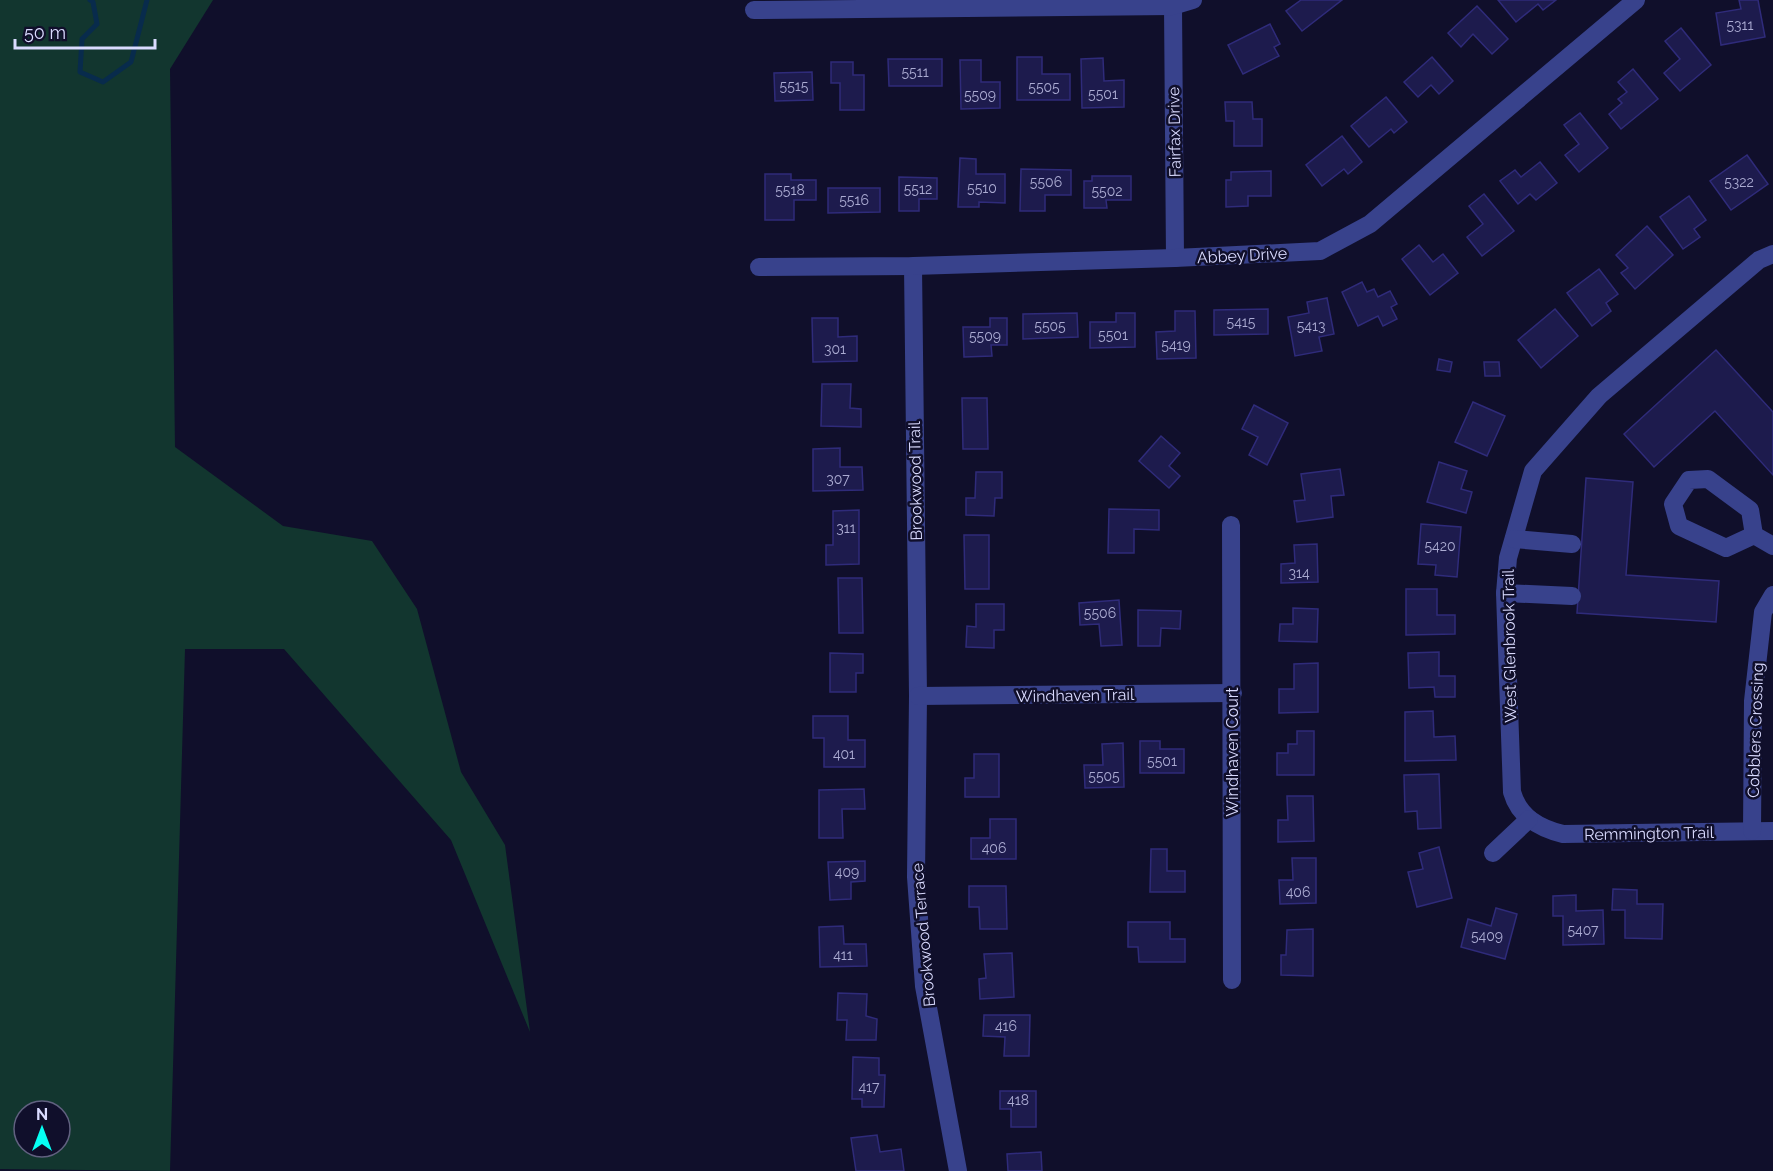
<svg xmlns="http://www.w3.org/2000/svg" width="1773" height="1171" viewBox="0 0 1773 1171" font-family="Raleway,sans-serif">
	<style>
		.green { fill: #12362f; fill-rule: evenodd }
		.lines { fill: none; stroke-linecap: round; stroke-linejoin: round }
		.stream { stroke: #082b4c; stroke-width: 5 }
		.building { fill: #1d1b4d; stroke: #2f2b7a; stroke-width: 1.5 }
		.minor { stroke: #38428c; stroke-width: 18 }
		.labels { text-anchor: middle; stroke-width: 5; stroke-linejoin: round; paint-order: stroke }
		.number-label { font-size: 14px; fill: #ababd2 }
		.street-label { font-size: 16px; fill: #dadbff; stroke: #100f2b }
	</style>
	<rect width="100%" height="100%" fill="#100f2b"/>
	<path class="green" d="M0,0H213L170,69L175,447L283,526L372,541L417,609L461,772L505,845L530,1032L451,840L284,649H185L170,1171L0,1169ZM24,1111H60V1147H24Z"/>
	<g class="lines">
		<polyline class="stream" points="90,0 93,2 97,24 82,39 80,72 103,82 131,62 147,0"/>
	</g>
	<g class="building">
		<polygon points="1301,0 1342,0 1302,31 1286,11"/>
		<polygon points="1498,0 1556,0 1543,10 1538,4 1516,22"/>
		<polygon points="1739,0 1758,0 1765,37 1721,45 1716,13 1741,9"/>
		<polygon points="1477,6 1508,39 1492,54 1473,34 1461,47 1448,33"/>
		<polygon points="1270,24 1280,44 1274,47 1279,56 1243,74 1228,45"/>
		<polygon points="1681,28 1711,65 1680,91 1664,73 1680,59 1665,41"/>
		<polygon points="1017,57 1042,57 1042,74 1070,74 1070,100 1017,100"/>
		<polygon points="1432,57 1453,81 1439,94 1431,85 1418,97 1404,82"/>
		<polygon points="1103,58 1104,81 1124,80 1124,107 1082,108 1081,59"/>
		<polygon points="888,59 942,59 942,86 889,86"/>
		<polygon points="960,60 981,60 981,82 1000,82 1000,108 961,109"/>
		<polygon points="831,62 853,62 853,75 864,75 864,110 840,110 840,83 831,83"/>
		<polygon points="1633,69 1658,99 1621,129 1609,114 1622,103 1618,99 1627,92 1618,82"/>
		<polygon points="812,72 813,100 775,101 774,73"/>
		<polygon points="1386,97 1407,122 1394,133 1391,129 1369,147 1351,126"/>
		<polygon points="1225,102 1252,102 1253,119 1262,119 1262,146 1234,146 1234,121 1226,121"/>
		<polygon points="1580,113 1608,148 1579,172 1565,155 1579,144 1564,125"/>
		<polygon points="1342,136 1362,162 1348,174 1344,169 1322,186 1306,165"/>
		<polygon points="1747,155 1768,184 1731,210 1710,181"/>
		<polygon points="960,158 976,159 976,174 1005,174 1005,203 979,202 979,207 958,207"/>
		<polygon points="1540,162 1557,183 1536,200 1530,194 1518,204 1500,181 1515,170 1521,177"/>
		<polygon points="1021,169 1071,170 1071,195 1045,195 1045,211 1020,211"/>
		<polygon points="1271,171 1271,196 1248,196 1248,206 1226,207 1226,180 1231,180 1231,172"/>
		<polygon points="765,174 791,174 791,180 816,180 816,200 794,200 794,220 765,220"/>
		<polygon points="1092,176 1131,176 1131,200 1106,200 1107,208 1084,208 1084,181 1092,181"/>
		<polygon points="899,177 937,178 937,199 919,199 919,211 899,211"/>
		<polygon points="828,188 880,188 880,212 828,213"/>
		<polygon points="1484,194 1514,231 1482,256 1467,237 1483,224 1469,206"/>
		<polygon points="1689,196 1706,220 1694,229 1700,237 1683,249 1660,217"/>
		<polygon points="1647,226 1673,255 1635,289 1621,273 1628,268 1616,255"/>
		<polygon points="1419,245 1433,262 1443,254 1458,273 1430,295 1402,259"/>
		<polygon points="1599,269 1618,294 1606,303 1611,311 1592,326 1567,293"/>
		<polygon points="1362,282 1367,292 1374,289 1378,297 1390,291 1397,304 1391,307 1397,319 1383,326 1378,316 1358,326 1342,292"/>
		<polygon points="1327,298 1334,334 1319,337 1322,351 1295,356 1288,317 1309,313 1307,302"/>
		<polygon points="1268,309 1268,334 1214,335 1214,310"/>
		<polygon points="1555,309 1578,336 1541,368 1518,340"/>
		<polygon points="1175,311 1195,311 1196,358 1157,359 1156,332 1175,331"/>
		<polygon points="1077,313 1078,337 1023,339 1023,314"/>
		<polygon points="1116,313 1135,313 1135,347 1090,348 1090,322 1116,322"/>
		<polygon points="812,318 838,318 838,337 857,336 857,361 813,362"/>
		<polygon points="990,318 1007,318 1007,345 991,345 992,356 964,357 963,327 990,327"/>
		<polygon points="1716,350 1773,412 1773,475 1715,411 1654,467 1624,434"/>
		<polygon points="1439,359 1452,362 1450,372 1437,370"/>
		<polygon points="1484,362 1499,362 1500,376 1485,376"/>
		<polygon points="822,384 851,384 850,408 861,409 861,427 821,426"/>
		<polygon points="962,398 987,398 988,449 963,449"/>
		<polygon points="1473,402 1505,416 1487,456 1455,442"/>
		<polygon points="1254,405 1288,423 1267,465 1249,455 1258,437 1242,429"/>
		<polygon points="1161,436 1180,453 1169,466 1180,476 1169,488 1139,461"/>
		<polygon points="840,448 840,467 862,467 863,490 813,491 813,449"/>
		<polygon points="1439,462 1467,471 1461,489 1472,492 1466,513 1427,502"/>
		<polygon points="1340,469 1344,495 1331,496 1333,517 1297,522 1294,501 1305,500 1301,474"/>
		<polygon points="976,472 1002,472 1002,498 995,498 994,516 966,515 966,498 975,498"/>
		<polygon points="1586,478 1633,482 1626,575 1719,581 1716,622 1577,613"/>
		<polygon points="1109,509 1159,510 1159,530 1134,529 1134,553 1108,553"/>
		<polygon points="859,510 859,564 826,565 826,545 833,545 833,511"/>
		<polygon points="1421,524 1461,527 1457,577 1435,575 1436,565 1418,564"/>
		<polygon points="964,535 989,535 989,589 965,589"/>
		<polygon points="1317,544 1318,582 1281,583 1281,564 1295,563 1294,545"/>
		<polygon points="838,578 862,578 863,633 839,633"/>
		<polygon points="1406,589 1437,589 1437,615 1455,615 1455,634 1406,635"/>
		<polygon points="1119,600 1122,645 1101,646 1099,624 1080,625 1079,603"/>
		<polygon points="976,604 1004,604 1004,630 994,630 994,648 966,647 967,626 976,627"/>
		<polygon points="1293,608 1318,609 1317,642 1279,641 1280,624 1293,624"/>
		<polygon points="1138,610 1181,611 1180,629 1161,628 1160,646 1138,646"/>
		<polygon points="1439,652 1439,676 1455,676 1455,697 1435,697 1434,687 1409,688 1408,653"/>
		<polygon points="830,653 863,654 863,673 856,673 856,692 830,692"/>
		<polygon points="1318,663 1318,712 1279,713 1279,689 1294,689 1294,664"/>
		<polygon points="1433,711 1434,737 1455,736 1456,760 1405,761 1405,712"/>
		<polygon points="813,716 848,716 848,740 865,740 865,767 824,767 824,738 813,738"/>
		<polygon points="1297,731 1314,731 1314,775 1277,775 1277,753 1288,753 1288,744 1297,744"/>
		<polygon points="1140,741 1160,741 1160,749 1184,749 1184,773 1140,773"/>
		<polygon points="1123,743 1124,787 1085,788 1084,765 1103,765 1102,744"/>
		<polygon points="974,754 999,754 999,797 965,797 965,778 974,778"/>
		<polygon points="1439,774 1441,828 1418,829 1417,811 1405,812 1404,775"/>
		<polygon points="864,789 865,809 842,809 843,838 819,838 819,790"/>
		<polygon points="1287,796 1313,796 1314,841 1278,842 1278,820 1288,820"/>
		<polygon points="990,819 1016,819 1016,859 971,859 971,838 990,838"/>
		<polygon points="1439,847 1452,898 1417,907 1408,872 1423,869 1419,853"/>
		<polygon points="1151,849 1167,849 1167,871 1185,871 1185,892 1150,892"/>
		<polygon points="1292,858 1316,858 1316,903 1280,904 1279,880 1293,880"/>
		<polygon points="865,861 865,881 851,882 851,899 830,900 828,862"/>
		<polygon points="969,886 1006,886 1007,929 980,929 979,907 969,907"/>
		<polygon points="1613,889 1637,890 1637,904 1663,904 1662,939 1625,938 1625,910 1612,910"/>
		<polygon points="1576,895 1576,911 1603,910 1604,944 1563,945 1563,916 1553,916 1553,896"/>
		<polygon points="1496,908 1517,914 1505,959 1461,947 1468,919 1491,926"/>
		<polygon points="1128,922 1170,922 1170,939 1185,939 1185,962 1139,962 1138,947 1128,947"/>
		<polygon points="843,926 844,944 866,944 867,966 820,967 819,927"/>
		<polygon points="1313,929 1313,976 1281,975 1281,955 1286,955 1287,930"/>
		<polygon points="1012,953 1014,997 980,999 979,979 986,978 984,954"/>
		<polygon points="838,993 867,994 866,1016 877,1019 876,1040 846,1040 847,1020 837,1020"/>
		<polygon points="984,1015 1030,1015 1029,1056 1004,1056 1005,1037 983,1036"/>
		<polygon points="853,1057 879,1058 879,1075 885,1075 884,1107 862,1107 862,1099 852,1099"/>
		<polygon points="1000,1091 1036,1091 1036,1127 1011,1127 1011,1109 1000,1109"/>
		<polygon points="877,1135 880,1152 901,1149 904,1171 856,1171 851,1138"/>
		<polygon points="1041,1152 1042,1171 1008,1171 1007,1154"/>
	</g>
	<g class="lines">
		<g class="minor">
			<polyline points="1173,6 1175,258"/>
			<polyline points="754,10 1173,6 1193,0"/>
			<path d="M1773,254L1759,260L1599,396L1533,471L1508,558L1505,593L1512,792C1519,817 1539,828 1563,834L1773,831"/>
			<polyline points="913,266 918,696 916,877 924,986 958,1171"/>
			<polyline points="759,267 913,266 1175,258 1320,251 1370,224 1636,0"/>
			<polyline points="1231,525 1232,980"/>
			<polyline points="1754,535 1726,548 1679,526 1673,504 1689,480 1708,479 1750,510 1754,535 1773,546"/>
			<polyline points="1514,539 1572,544"/>
			<polyline points="1505,593 1572,596"/>
			<polyline points="918,696 1233,693"/>
			<polyline points="1752,831 1753,701 1763,612 1773,595"/>
			<polyline points="1493,853 1529,819"/>
		</g>
	</g>
	<g class="labels">
		<g class="number-label">
			<text x="1740" y="30">5311</text>
			<text x="915" y="77">5511</text>
			<text x="794" y="91">5515</text>
			<text x="1044" y="92">5505</text>
			<text x="1103" y="99">5501</text>
			<text x="980" y="100">5509</text>
			<text x="1046" y="187">5506</text>
			<text x="1739" y="187">5322</text>
			<text x="982" y="193">5510</text>
			<text x="918" y="194">5512</text>
			<text x="790" y="195">5518</text>
			<text x="1107" y="196">5502</text>
			<text x="854" y="205">5516</text>
			<text x="1241" y="327">5415</text>
			<text x="1050" y="331">5505</text>
			<text x="1311" y="331">5413</text>
			<text x="1113" y="340">5501</text>
			<text x="985" y="341">5509</text>
			<text x="1176" y="350">5419</text>
			<text x="835" y="354">301</text>
			<text x="838" y="484">307</text>
			<text x="846" y="533">311</text>
			<text x="1440" y="551">5420</text>
			<text x="1299" y="578">314</text>
			<text x="1100" y="618">5506</text>
			<text x="844" y="759">401</text>
			<text x="1162" y="766">5501</text>
			<text x="1104" y="781">5505</text>
			<text x="994" y="853">406</text>
			<text x="847" y="877">409</text>
			<text x="1298" y="897">406</text>
			<text x="1583" y="935">5407</text>
			<text x="1487" y="941">5409</text>
			<text x="843" y="960">411</text>
			<text x="1006" y="1031">416</text>
			<text x="869" y="1092">417</text>
			<text x="1018" y="1105">418</text>
		</g>
		<g class="street-label">
			<text transform="translate(1174 132) rotate(-91)" y="6">Fairfax Drive</text>
			<text transform="translate(1242 255) rotate(-3)" y="6">Abbey Drive</text>
			<text transform="translate(915 481) rotate(-91)" y="6">Brookwood Trail</text>
			<text transform="translate(1509 646) rotate(-91)" y="6">West Glenbrook Trail</text>
			<text transform="translate(1075 695) rotate(-1)" y="6">Windhaven Trail</text>
			<text transform="translate(1755 730) rotate(-88)" y="6">Cobblers Crossing</text>
			<text transform="translate(1232 752) rotate(-90)" y="6">Windhaven Court</text>
			<text transform="translate(1649 833) rotate(-1)" y="6">Remmington Trail</text>
			<text transform="translate(923 935) rotate(-95)" y="6">Brookwood Terrace</text>
		</g>
	</g>
	<g transform="translate(42 1129)"><circle r="28" fill="#100f2b" stroke="#616180" stroke-width="1.5"/>
	<path d="M0-4.5L10 22L0 15L-10 22Z" fill="#06fff3"/>
	<text y="-9" font-size="16" font-weight="bold" text-anchor="middle" fill="#dadbff">N</text>
	</g>
	<path d="M15 39v9h140v-9" fill="none" stroke="#dadbff" stroke-width="3"/>
	<text x="24" y="39" font-size="18" fill="#dadbff" stroke="#100f2b" stroke-width="4.5" paint-order="stroke">50 m</text>
</svg>
